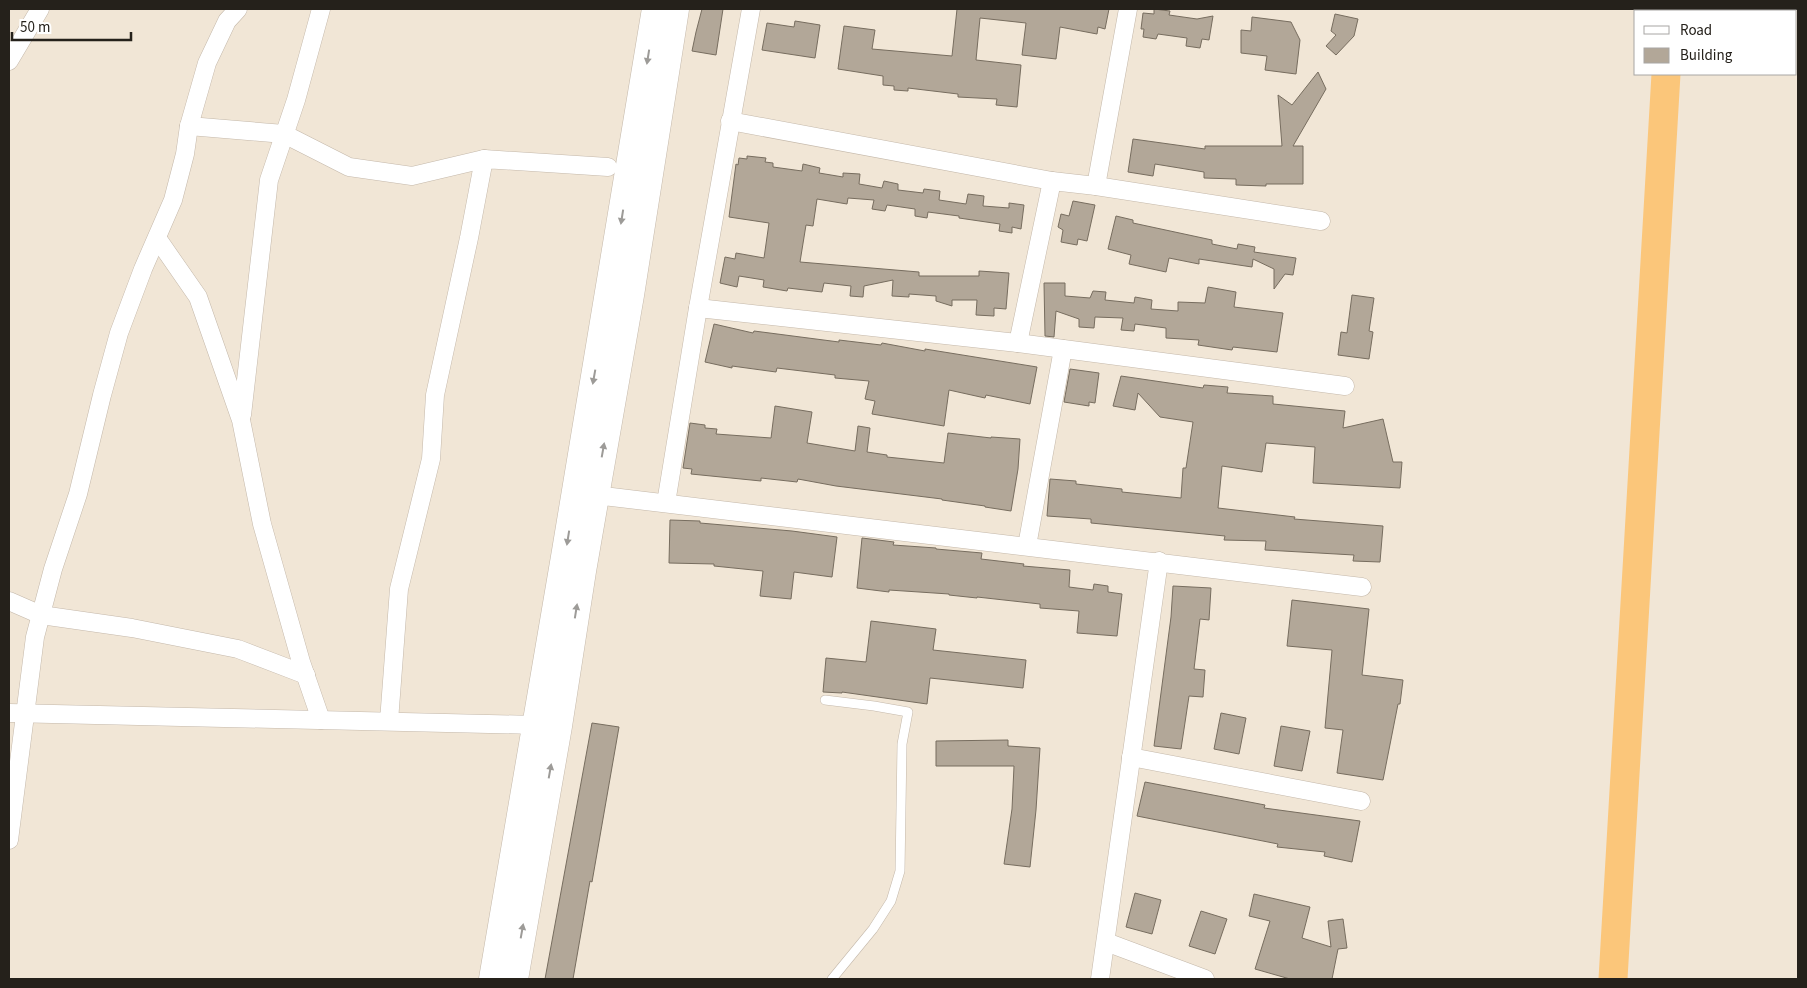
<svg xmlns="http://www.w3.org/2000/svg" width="1807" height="988" viewBox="0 0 1807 988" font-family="'Source Sans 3',sans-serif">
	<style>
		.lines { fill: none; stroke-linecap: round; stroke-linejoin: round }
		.river { stroke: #fbc67a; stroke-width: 29 }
		.building { fill: #b2a798; stroke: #776d5f }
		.service-casing { stroke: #c4b8aa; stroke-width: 10 }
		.minor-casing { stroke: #c4b8aa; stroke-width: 19 }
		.primary-casing { stroke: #c4b8aa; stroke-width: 29 }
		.service { stroke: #fff; stroke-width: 9 }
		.minor { stroke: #fff; stroke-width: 18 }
		.primary { stroke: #fff; stroke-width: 28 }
		.oneway { fill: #9d9b98 }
	</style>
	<rect width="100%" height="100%" fill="#f1e6d6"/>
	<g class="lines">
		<g class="river">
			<polyline points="1676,11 1677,9"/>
			<polyline points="1613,979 1666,74"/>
		</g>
	</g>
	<g class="building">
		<polygon points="702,9 723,9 716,55 692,51 696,32"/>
		<polygon points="957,9 1109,9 1105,29 1098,27 1097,34 1060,27 1056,59 1022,55 1026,23 980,18 976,60 1021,65 1017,107 996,105 997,99 958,97 958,94 908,88 908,91 894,90 894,86 883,85 883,76 838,69 844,26 875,30 872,49 952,56"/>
		<polygon points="1154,9 1170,11 1169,15 1197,19 1213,16 1209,40 1202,39 1200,48 1186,46 1187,38 1158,34 1156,39 1143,37 1144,29 1141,29 1143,13 1154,14"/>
		<polygon points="1335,14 1358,19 1354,36 1336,55 1326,46 1336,35 1331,31"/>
		<polygon points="1252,17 1291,22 1300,40 1296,74 1265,70 1267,56 1241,53 1241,30 1251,31"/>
		<polygon points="795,21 820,25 815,58 762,50 767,23 794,27"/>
		<polygon points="1318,72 1326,89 1293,146 1303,146 1303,184 1266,184 1266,186 1236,185 1236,179 1204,178 1204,172 1155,164 1153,176 1128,172 1133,139 1205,149 1205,146 1282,146 1278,95 1292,105"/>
		<polygon points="747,156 766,158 765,162 773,163 773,167 802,171 803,164 820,168 819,173 843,177 843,173 860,174 859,184 882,188 884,181 898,184 898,190 923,193 924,189 940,191 939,200 966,204 968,194 984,196 983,206 1009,208 1009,203 1024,205 1021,229 1012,227 1012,233 999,231 1000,224 959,218 959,216 928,212 927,218 915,216 915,209 887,205 885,211 872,209 874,200 848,198 847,204 817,199 813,226 806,225 800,262 919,272 919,276 979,276 979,271 1009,273 1006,309 994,308 994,316 976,315 977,300 952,300 952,306 936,301 936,296 909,294 909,297 892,296 893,280 864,286 863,297 850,296 851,286 824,283 822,292 788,288 787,291 763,287 764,280 739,276 737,287 720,283 725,257 735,259 736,253 764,258 769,223 729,217 736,164 738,165 739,158 747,159"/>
		<polygon points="1073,201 1095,205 1087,241 1078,239 1077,245 1061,242 1063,230 1058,227 1061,214 1069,216"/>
		<polygon points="1116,216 1133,220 1133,223 1212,240 1212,244 1237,249 1238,244 1255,247 1254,252 1296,258 1293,275 1285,274 1274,289 1274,269 1253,259 1252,267 1199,259 1199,264 1169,258 1166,272 1129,264 1131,255 1108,249"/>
		<polygon points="1044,283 1065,283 1065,296 1090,298 1093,291 1106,292 1105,300 1134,303 1135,297 1152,300 1151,309 1178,311 1178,302 1205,303 1208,287 1236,292 1234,307 1283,313 1277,352 1233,347 1232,350 1198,345 1199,340 1166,338 1166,328 1135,324 1134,331 1121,330 1123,318 1095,317 1094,328 1079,327 1079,319 1056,311 1054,337 1045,336"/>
		<polygon points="1352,295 1374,298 1369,331 1373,332 1369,359 1338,355 1341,332 1347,333"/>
		<polygon points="714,324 753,333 754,331 839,342 839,340 881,345 882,343 925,351 925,349 1037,367 1030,404 986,395 985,398 949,390 944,426 872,414 875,401 865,399 869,381 835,378 835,375 777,368 776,372 732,366 732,368 705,362"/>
		<polygon points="1070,369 1099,373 1095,403 1089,402 1089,406 1064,402"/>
		<polygon points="1121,376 1203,388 1204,385 1228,387 1227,393 1273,396 1273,404 1345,411 1343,428 1383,419 1393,462 1402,462 1400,488 1313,483 1315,447 1266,443 1262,472 1222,466 1218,508 1295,517 1294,519 1383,526 1380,562 1353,561 1354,555 1265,550 1266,541 1224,540 1225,536 1091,523 1091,519 1047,516 1050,479 1076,481 1076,484 1122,489 1122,492 1181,498 1183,468 1186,468 1193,422 1160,417 1138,393 1135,410 1113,406"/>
		<polygon points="775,406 812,412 807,443 855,451 858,426 870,428 867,452 887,455 887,457 944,463 948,433 991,438 991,437 1020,439 1018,469 1011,511 985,507 985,506 942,500 942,499 836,486 798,479 797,482 761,478 761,481 691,474 692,469 683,468 690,423 705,425 705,428 717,429 716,434 771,438"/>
		<polygon points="670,520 700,521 700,523 792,531 837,537 832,577 794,572 791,599 760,596 763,571 714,566 714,564 669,563"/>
		<polygon points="862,538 894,542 893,545 936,548 936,549 982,553 981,559 1024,564 1023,566 1070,570 1069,587 1093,590 1094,584 1108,586 1108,592 1122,594 1117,636 1077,633 1079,611 1040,608 1040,604 977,597 977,598 949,595 949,594 889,590 889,592 857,588"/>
		<polygon points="1173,586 1211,588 1209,620 1200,619 1194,669 1205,670 1203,697 1189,696 1181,749 1154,746 1171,617"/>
		<polygon points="1292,600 1369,609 1362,675 1403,680 1400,704 1398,704 1383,780 1337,773 1343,730 1325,728 1332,650 1287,646"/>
		<polygon points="871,621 936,629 933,650 1026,660 1023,688 930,678 927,704 842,692 842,693 823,692 826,658 866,662"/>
		<polygon points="1221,713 1246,718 1239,754 1214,749"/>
		<polygon points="592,723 619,727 592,882 590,881 573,979 545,979"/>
		<polygon points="1281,726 1310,731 1302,771 1274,766"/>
		<polygon points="1008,740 1008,746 1040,748 1036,810 1030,867 1004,864 1012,809 1014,766 936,766 936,741"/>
		<polygon points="1145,782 1265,805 1264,808 1360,821 1352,862 1324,856 1325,852 1277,847 1278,844 1137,816"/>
		<polygon points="1135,893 1161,900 1152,934 1126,927"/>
		<polygon points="1254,894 1310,907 1302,938 1331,947 1328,921 1343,919 1347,948 1338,949 1332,979 1290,979 1255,969 1270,921 1249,916"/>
		<polygon points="1201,911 1227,919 1215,954 1189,946"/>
	</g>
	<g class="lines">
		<g class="service-casing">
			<polyline id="service" points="825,700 874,706 908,712 902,744 900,871 891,901 873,929 832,979"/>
		</g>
		<g class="minor-casing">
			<g id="minor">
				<polyline points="9,61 40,9"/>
				<polyline points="730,121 1052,181 1096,186 1321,221"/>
				<polyline points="189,126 284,134 349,167 412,176 484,159"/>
				<polyline points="1096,186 1128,9"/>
				<polyline points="157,238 198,297 241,420 262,524 301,662 321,720"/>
				<polyline points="698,308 1018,343 1345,386"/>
				<polyline points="1018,343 1052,181"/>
				<polyline points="242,415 269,180 296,100 321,9"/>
				<polyline points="595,495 1362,587"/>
				<polyline points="666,503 698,308 751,9"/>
				<polyline points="1027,546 1063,349"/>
				<polyline points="9,601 41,615 132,628 238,649 306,675"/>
				<polyline points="9,713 536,725"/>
				<polyline points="389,721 399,589 431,459 435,395 469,238 484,159 608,167"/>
				<polyline points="1131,757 1361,801"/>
				<polyline points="9,840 35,637 53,569 78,494 102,395 119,333 143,269 173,200 185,154 189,126 207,63 227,21 238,9"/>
				<polyline points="1106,942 1205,979"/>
				<polyline points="1100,979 1159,561"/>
			</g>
		</g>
		<g class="primary-casing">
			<g id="primary">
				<polyline points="493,979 566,551 656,9"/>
				<polyline points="514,979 558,726 582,571 630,295 675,9"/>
			</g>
		</g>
		<use href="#service" class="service"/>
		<use href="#minor" class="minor"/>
		<use href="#primary" class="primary"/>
	</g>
	<defs><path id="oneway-solid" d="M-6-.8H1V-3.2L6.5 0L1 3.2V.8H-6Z" transform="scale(1.25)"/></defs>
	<g class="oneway">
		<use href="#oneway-solid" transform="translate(648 57) rotate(99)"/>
		<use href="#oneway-solid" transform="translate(622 217) rotate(99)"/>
		<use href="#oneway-solid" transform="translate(594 377) rotate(100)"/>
		<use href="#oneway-solid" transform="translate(603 450) rotate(-80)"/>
		<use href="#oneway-solid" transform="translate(568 538) rotate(99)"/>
		<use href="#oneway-solid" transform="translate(576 611) rotate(-81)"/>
		<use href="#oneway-solid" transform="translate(550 771) rotate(-80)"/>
		<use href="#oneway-solid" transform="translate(522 931) rotate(-80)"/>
	</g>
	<rect width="1807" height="988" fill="none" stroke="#25211b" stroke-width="20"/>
	<rect x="1634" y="10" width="162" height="65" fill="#ffffff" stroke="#a8a6a4"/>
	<rect x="1644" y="26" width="25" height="8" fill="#ffffff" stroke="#a8a6a4"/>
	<text x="1680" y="35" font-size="15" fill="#25211b">Road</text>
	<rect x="1644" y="48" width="25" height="15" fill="#b2a798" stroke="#a8a6a4"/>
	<text x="1680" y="60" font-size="15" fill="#25211b">Building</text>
	<path d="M12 32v8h119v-8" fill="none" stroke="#25211b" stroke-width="2.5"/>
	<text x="20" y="32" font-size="15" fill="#25211b" stroke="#ffffff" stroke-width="4" paint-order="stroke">50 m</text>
</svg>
